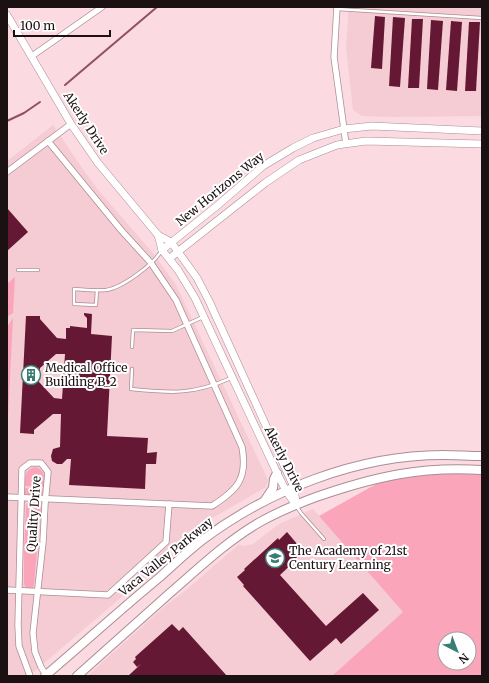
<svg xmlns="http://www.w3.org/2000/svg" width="489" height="683" viewBox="0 0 489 683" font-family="Merriweather,serif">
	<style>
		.built { fill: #f5cbd4 }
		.green { fill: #fba5bb; fill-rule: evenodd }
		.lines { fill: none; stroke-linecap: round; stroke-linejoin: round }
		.stream { stroke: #905062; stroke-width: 2 }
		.building { fill: #651834; fill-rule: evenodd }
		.service-casing { stroke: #ab8d94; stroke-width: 4 }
		.minor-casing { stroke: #ab8d94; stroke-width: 7 }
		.tertiary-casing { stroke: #ab8d94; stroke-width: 8 }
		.secondary-casing { stroke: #ab8d94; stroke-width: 10 }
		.service { stroke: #fff; stroke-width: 2.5 }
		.minor { stroke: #fff; stroke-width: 5.5 }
		.tertiary { stroke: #fff; stroke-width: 7 }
		.secondary { stroke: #fff; stroke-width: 8 }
		.labels { text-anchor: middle; stroke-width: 4; stroke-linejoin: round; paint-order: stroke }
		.street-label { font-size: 12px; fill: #1b1012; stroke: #fff }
		.poi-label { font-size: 12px; fill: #1b1012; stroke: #fff; text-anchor: start }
	</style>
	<rect width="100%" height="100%" fill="#fbdae1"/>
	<g class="built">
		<polygon points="349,7 482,7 482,116 392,117 362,116 353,110 346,47"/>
		<polygon points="53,125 82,168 99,191 152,252 176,285 268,480 266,487 202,524 118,600 29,676 7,676 7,161"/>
		<polygon points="313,509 403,612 332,676 87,676 165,606 185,591 238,545 244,546 253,544 279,524"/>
	</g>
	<g class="green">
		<polygon points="15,277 13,313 7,317 7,284"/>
		<polygon points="13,318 8,416 7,327"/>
		<path d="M35,467C46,470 44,478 44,487L25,486C25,477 25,469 35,467Z"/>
		<path d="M482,470V676H332L403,612L319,516L394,474ZM445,639H469V663H445Z"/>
		<polygon points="25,488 44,489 43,495 25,494"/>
		<polygon points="28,502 38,502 41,506 34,584 33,588 29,589 26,588 24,584 24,551 26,505"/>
	</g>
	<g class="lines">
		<g class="stream">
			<polyline points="65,85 157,7"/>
			<polyline points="7,121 24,113 40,102"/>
		</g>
	</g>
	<g class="building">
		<polygon points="375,16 385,17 382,69 371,68"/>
		<polygon points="393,17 405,18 400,87 389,86"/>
		<polygon points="412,19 423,19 419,88 408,88"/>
		<polygon points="431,20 443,21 438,90 427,89"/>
		<polygon points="451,21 462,22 457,91 446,90"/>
		<polygon points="469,22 480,22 476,91 465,91"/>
		<polygon points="7,208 28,232 7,251"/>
		<path d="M84,313L92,314L91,334L112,336L107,436L148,438L147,453L157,452L156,464H146L145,489L69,485L71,459H67L62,464H57L52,461L51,456L53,449L60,447L61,414H53L34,430V434L20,433L26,316H40V319L57,338L66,339V328H70V326L87,328V318L84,315ZM56,354H65L62,399L54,398L39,382L40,368Z"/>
		<polygon points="287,532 298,545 292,550 298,556 295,559 296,560 280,575 326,626 363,593 379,610 341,644 336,638 310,661 243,586 244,585 237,577 245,570 244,569 278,538 279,540"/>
		<polygon points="172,624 179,631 183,627 227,676 128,676 141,664 137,667 133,662 136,659 135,657"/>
	</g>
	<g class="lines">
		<g class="service-casing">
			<g id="service">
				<polyline points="337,9 482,18"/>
				<polyline points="18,270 38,270"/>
				<path d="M97,290L96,305L74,304V289C85,290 96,291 106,290C122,288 154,264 161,251"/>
				<polyline points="132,347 133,330 172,331 203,317"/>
				<path d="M132,369L131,389C171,393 193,395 231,378"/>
				<polyline points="297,507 301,513 324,539"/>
			</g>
		</g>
		<g class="minor-casing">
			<g id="minor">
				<polyline points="337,7 334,57 346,144"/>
				<polyline points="32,56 102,7"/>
				<polyline points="7,172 71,124"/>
				<path d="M7,497L212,506C237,490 248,479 242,447L176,300L151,263L121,230L48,141"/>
				<polyline points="7,590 108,595 166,542 169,504"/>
				<polyline points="30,676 19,646 18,625 22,469 30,463 41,463 48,472 45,504 43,542 33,633 35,652 41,667 46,675"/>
			</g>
		</g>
		<g class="tertiary-casing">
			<g id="tertiary">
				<polyline points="7,15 71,124 98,163 158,235 162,250 178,270 195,298 277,473 286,491 296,505"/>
				<polyline points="158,235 171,242 197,278 209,301 294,487 296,503"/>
				<polyline points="162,250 218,205 263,166 293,148 313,138 344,129 372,126 482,131"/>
				<polyline points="170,258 265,183 299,160 337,145 366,141 482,144"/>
			</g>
		</g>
		<g class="secondary-casing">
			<g id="secondary">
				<polyline points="265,500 273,488 274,479 277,473"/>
				<path d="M45,676C84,643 121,609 160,577C173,565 187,552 201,541C269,490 357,455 443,455C456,455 469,456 482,456"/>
				<path d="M77,676C108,648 139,621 170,593C199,568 227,541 260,522C278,512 297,504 316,497C374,477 420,466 482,470"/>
			</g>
		</g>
		<use href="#service" class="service"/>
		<use href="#minor" class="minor"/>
		<use href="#tertiary" class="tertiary"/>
		<use href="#secondary" class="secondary"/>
	</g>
	<defs>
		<g id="building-ring" transform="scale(1)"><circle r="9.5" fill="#fff" stroke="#397e74" stroke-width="1.5"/><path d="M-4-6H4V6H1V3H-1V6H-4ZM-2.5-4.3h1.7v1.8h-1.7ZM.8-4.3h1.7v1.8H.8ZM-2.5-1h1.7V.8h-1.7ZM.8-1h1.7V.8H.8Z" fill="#397e74"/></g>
		<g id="school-ring" transform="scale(1)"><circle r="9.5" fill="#fff" stroke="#397e74" stroke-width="1.5"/><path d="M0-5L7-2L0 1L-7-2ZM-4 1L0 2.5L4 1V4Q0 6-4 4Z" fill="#397e74"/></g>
	</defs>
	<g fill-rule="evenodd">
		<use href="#building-ring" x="31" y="375"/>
		<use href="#school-ring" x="275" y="558"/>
	</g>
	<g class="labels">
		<g class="street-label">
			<text transform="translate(86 123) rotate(57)" y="4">Akerly Drive</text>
			<text transform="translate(220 189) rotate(-39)" y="4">New Horizons Way</text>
			<text transform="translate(284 459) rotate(63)" y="4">Akerly Drive</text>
			<text transform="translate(34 514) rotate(-86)" y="4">Quality Drive</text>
			<text transform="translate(166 557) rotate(-39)" y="4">Vaca Valley Parkway</text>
		</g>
		<g class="poi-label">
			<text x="45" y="372">Medical Office<tspan x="45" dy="14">Building B_2</tspan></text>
			<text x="289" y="555">The Academy of 21st<tspan x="289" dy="14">Century Learning</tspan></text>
		</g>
	</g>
	<rect width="489" height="683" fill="none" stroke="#1b1012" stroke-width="16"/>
	<g transform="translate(457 651) rotate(138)"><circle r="19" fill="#ffffff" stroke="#a49fa0"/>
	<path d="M0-3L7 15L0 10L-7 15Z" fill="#397e74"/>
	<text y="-6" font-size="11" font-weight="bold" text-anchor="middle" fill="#1b1012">N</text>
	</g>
	<path d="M14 30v6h96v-6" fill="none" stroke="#1b1012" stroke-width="2"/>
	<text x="20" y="30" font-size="12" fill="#1b1012" stroke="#ffffff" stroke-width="3" paint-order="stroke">100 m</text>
</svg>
